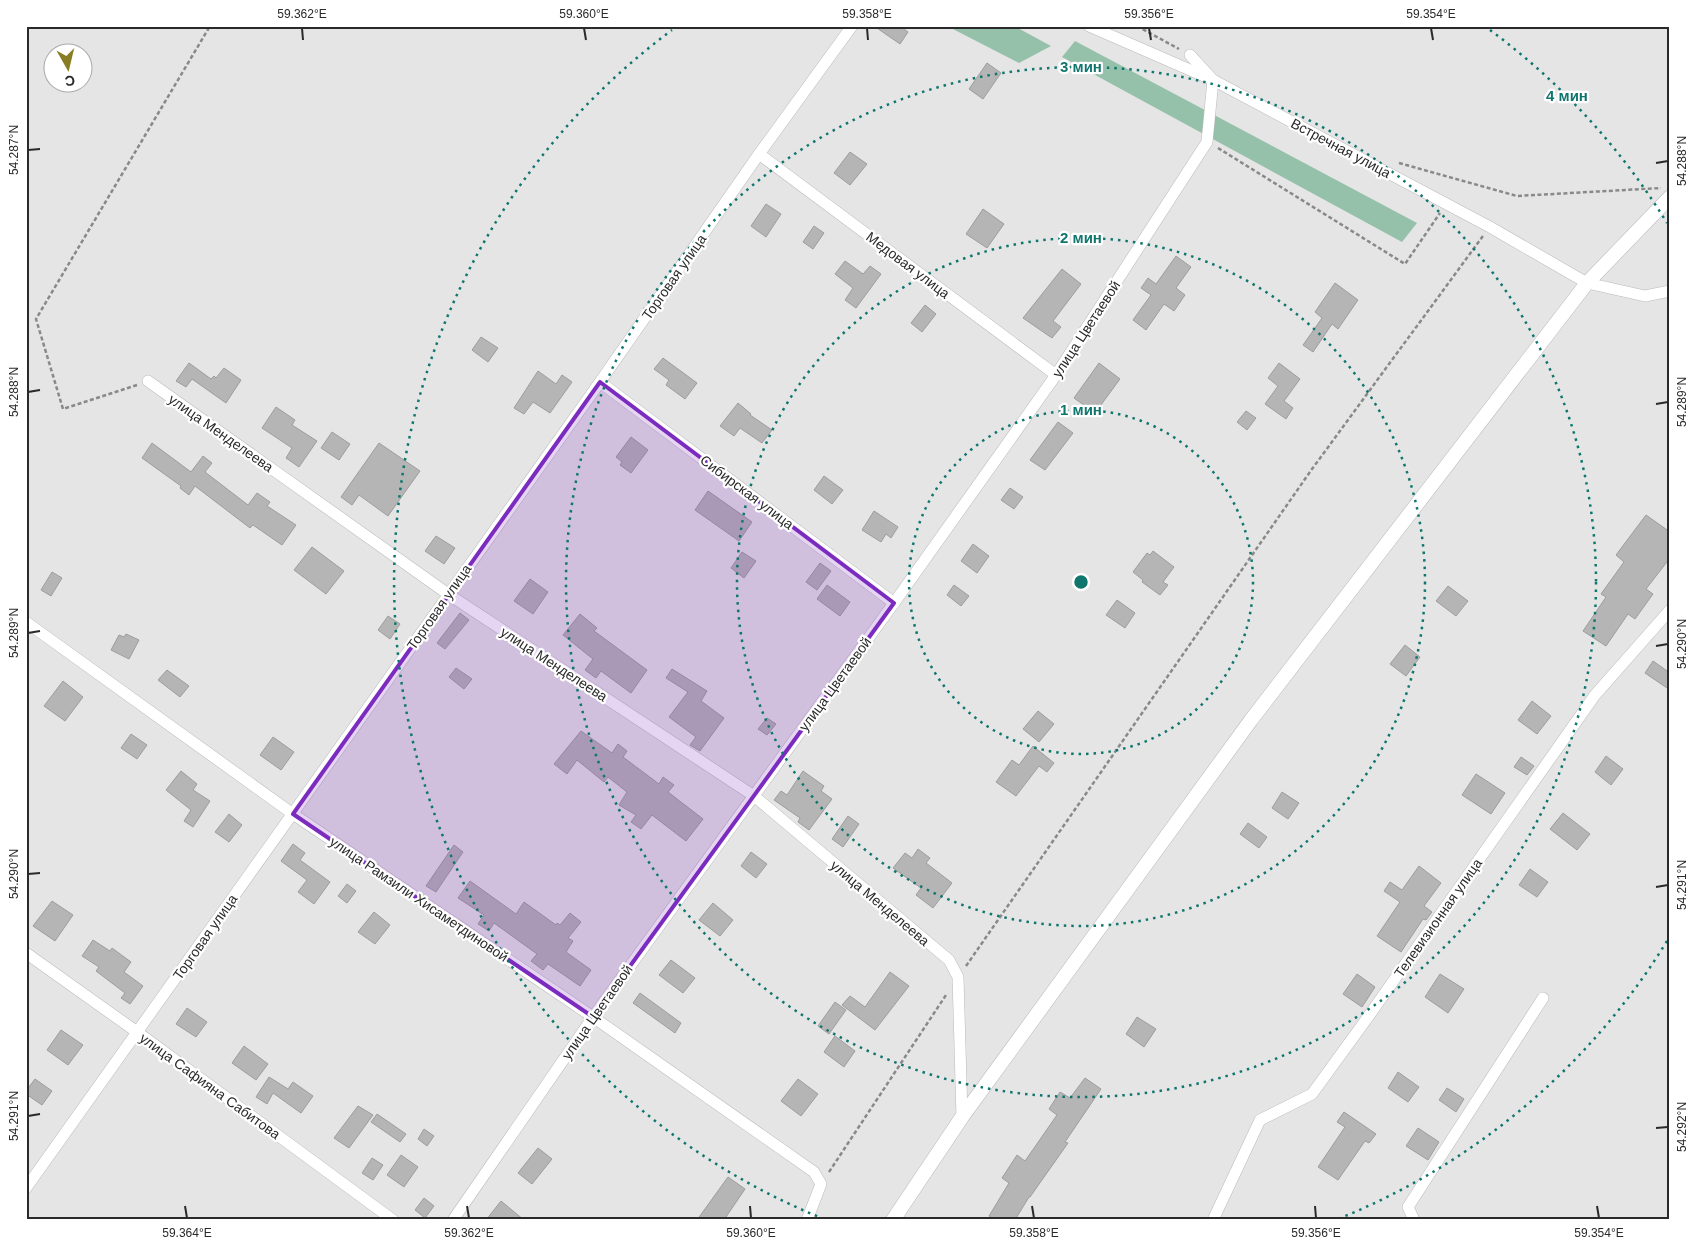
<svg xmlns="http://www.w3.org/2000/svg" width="1696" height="1246" viewBox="0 0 1696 1246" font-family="Arial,sans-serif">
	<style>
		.green { fill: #95c1aa }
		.building { fill: #b6b5b5; stroke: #9e9d9d }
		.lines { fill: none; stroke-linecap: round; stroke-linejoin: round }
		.minor-casing { stroke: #bababb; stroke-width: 12 }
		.tertiary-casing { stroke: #bababb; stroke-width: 15 }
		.path { stroke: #89898a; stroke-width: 2.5; stroke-dasharray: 4 2.5; stroke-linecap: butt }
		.minor { stroke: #fff; stroke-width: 11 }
		.tertiary { stroke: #fff; stroke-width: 14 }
		.marked { fill: #7b2cbf; fill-opacity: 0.2; stroke: #7b2cbf; stroke-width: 4; stroke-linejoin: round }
		.ticks { fill: none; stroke: #2a2a2a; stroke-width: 2 }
		.ring { fill: none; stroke: #0f766e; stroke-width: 2.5; stroke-dasharray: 2.5 5 }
		.labels { text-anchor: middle; stroke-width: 4.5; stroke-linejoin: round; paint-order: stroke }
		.street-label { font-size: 14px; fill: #2a2a2a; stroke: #fff }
		.centre { fill: #0f766e; stroke: #fff; stroke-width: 2.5 }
		.ring-label { font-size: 15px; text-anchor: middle; font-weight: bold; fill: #0f766e; stroke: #fff; stroke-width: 4.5; stroke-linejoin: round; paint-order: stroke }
		.neatline { fill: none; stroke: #2a2a2a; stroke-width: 2 }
		.ticks-label { font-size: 12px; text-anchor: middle; fill: #2a2a2a }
	</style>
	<rect width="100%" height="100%" fill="#e5e5e6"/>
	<g class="green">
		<polygon points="947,26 1014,26 1051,46 1019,63"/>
		<polygon points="1075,41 1417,223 1402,242 1062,57"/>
	</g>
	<g class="building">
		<polygon points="874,26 900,26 908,32 900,44"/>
		<polygon points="987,63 1001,73 983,99 969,89"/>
		<polygon points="850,152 867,164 850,185 834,173"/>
		<polygon points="766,204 781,214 766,237 751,226"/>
		<polygon points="983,209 1004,224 987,248 966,234"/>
		<polygon points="814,226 824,233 813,249 803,242"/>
		<polygon points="1176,256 1191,267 1176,288 1185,295 1174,311 1164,304 1146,330 1133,320 1151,295 1141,288 1148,278 1156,284"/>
		<polygon points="845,261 863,274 870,266 881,274 856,308 845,300 853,288 835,274"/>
		<polygon points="1062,269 1081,284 1053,321 1061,327 1052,338 1023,318"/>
		<polygon points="1335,283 1358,300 1338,329 1332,324 1313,352 1303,345 1322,318 1315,312"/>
		<polygon points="925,305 936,314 922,332 911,323"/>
		<polygon points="481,337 498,348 488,362 472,350"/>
		<polygon points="663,358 697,383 685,399 666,385 669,380 654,369"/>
		<polygon points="189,363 211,379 214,376 216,378 224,368 241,380 226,403 192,379 186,387 176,381"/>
		<polygon points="1099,363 1120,379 1095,413 1074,398"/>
		<polygon points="1279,363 1300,379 1284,401 1293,408 1286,419 1265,404 1278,386 1268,378"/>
		<polygon points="538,371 556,384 562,375 572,382 550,413 533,402 524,414 514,408"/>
		<polygon points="738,403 751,414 750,415 772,430 762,443 740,428 734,436 720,426"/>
		<polygon points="276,407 295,420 292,425 317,441 299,467 286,458 292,448 262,428"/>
		<polygon points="1246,411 1256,418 1247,430 1237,422"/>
		<polygon points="1058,422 1073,433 1045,470 1030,460"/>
		<polygon points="332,432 350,444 339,460 321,448"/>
		<polygon points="631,437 648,450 631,473 620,465 622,462 616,457"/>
		<polygon points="152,443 191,472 203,456 212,463 205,472 248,505 257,493 270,502 267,506 296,525 282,545 253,525 250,528 195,486 189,495 180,488 181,486 142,458"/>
		<polygon points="379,443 420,471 388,516 359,495 352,505 341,497"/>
		<polygon points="824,476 843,490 832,504 814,490"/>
		<polygon points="1010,488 1023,497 1014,509 1001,500"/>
		<polygon points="708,491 752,522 739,541 695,510"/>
		<polygon points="874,511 898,527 891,538 886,534 881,542 862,530"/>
		<polygon points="1646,515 1670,532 1670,558 1646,589 1653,594 1635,619 1628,614 1606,646 1583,631 1606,597 1601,594 1624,562 1616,555"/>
		<polygon points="436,536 455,548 444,564 425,551"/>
		<polygon points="973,544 989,556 977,573 961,561"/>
		<polygon points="312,547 344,571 326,594 294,570"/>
		<polygon points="1153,551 1174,567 1163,582 1168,585 1160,595 1142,582 1143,580 1133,572 1147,553 1150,555"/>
		<polygon points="742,552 756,561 744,578 731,568"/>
		<polygon points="820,563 831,571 817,590 806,582"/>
		<polygon points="52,572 62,578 51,596 41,590"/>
		<polygon points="530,579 548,592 533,614 514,601"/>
		<polygon points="827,585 850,602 840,616 817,599"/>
		<polygon points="954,585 969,596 961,606 947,595"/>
		<polygon points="1448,586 1468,601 1456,616 1436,601"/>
		<polygon points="1117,600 1135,613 1125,628 1106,615"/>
		<polygon points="460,613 469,620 445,649 437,643"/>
		<polygon points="580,614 597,628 594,631 647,670 631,693 601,671 596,678 585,670 593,659 563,635"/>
		<polygon points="388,616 400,624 390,639 378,630"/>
		<polygon points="126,634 139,640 129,659 111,650 119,635 124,637"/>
		<polygon points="1405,645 1420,657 1406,676 1390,664"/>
		<polygon points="1653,661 1670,673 1670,690 1645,673"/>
		<polygon points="456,668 472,679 464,689 449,677"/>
		<polygon points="672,669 707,691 701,701 724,718 700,751 690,745 696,737 669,717 688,692 666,678"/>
		<polygon points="167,670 189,686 180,697 158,680"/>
		<polygon points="63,681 83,697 65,721 44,706"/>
		<polygon points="1532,701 1551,716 1537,734 1518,720"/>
		<polygon points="1038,711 1054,724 1039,742 1023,729"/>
		<polygon points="767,718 776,724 767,735 758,729"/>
		<polygon points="581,731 612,753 618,744 627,751 623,757 659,784 663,777 674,785 668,792 703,819 686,841 652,815 641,829 631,822 636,815 619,805 627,792 608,777 604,782 577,760 567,774 554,764"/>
		<polygon points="131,734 147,745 137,759 121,748"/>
		<polygon points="273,737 294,752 281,770 260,755"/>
		<polygon points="1033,746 1054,763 1047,772 1039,766 1016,796 996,782 1012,760 1019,765"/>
		<polygon points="1606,756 1623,769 1611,785 1595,772"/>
		<polygon points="1521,757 1534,766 1527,775 1514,767"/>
		<polygon points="181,771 197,784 193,790 210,801 193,827 184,821 191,810 166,790"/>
		<polygon points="803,771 824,786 821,791 832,799 809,830 798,822 800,818 774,800 781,791 787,795"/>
		<polygon points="1476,774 1505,793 1491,814 1462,795"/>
		<polygon points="1282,792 1299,803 1288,819 1272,808"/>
		<polygon points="1563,813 1590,834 1577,850 1550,829"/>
		<polygon points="229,814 242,825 229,842 215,832"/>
		<polygon points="848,816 859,824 843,847 832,839"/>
		<polygon points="1248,823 1267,837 1259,848 1240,834"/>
		<polygon points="293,844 305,853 300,860 330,882 314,904 298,892 307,880 281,861"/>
		<polygon points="454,845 463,852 436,892 426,886"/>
		<polygon points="918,849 930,858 926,863 952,883 933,908 916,895 921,888 893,868 905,853 912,858"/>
		<polygon points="751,852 767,864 756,878 741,866"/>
		<polygon points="1419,866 1441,883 1424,906 1432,912 1426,920 1423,919 1401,952 1377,936 1400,902 1384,891 1390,882 1402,890"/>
		<polygon points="1530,869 1548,882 1537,897 1519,885"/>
		<polygon points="470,881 516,914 524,902 556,925 557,923 560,925 570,913 581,922 568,938 573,941 566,952 591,970 580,986 548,964 543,970 531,961 537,954 494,923 489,931 478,924 484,915 458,898"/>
		<polygon points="347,884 356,891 347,903 338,896"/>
		<polygon points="52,901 73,915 55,941 33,926"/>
		<polygon points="713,903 733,920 720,936 699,920"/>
		<polygon points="374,912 390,925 375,944 358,932"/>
		<polygon points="93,940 110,951 112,948 131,962 124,972 143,986 130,1004 121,998 125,993 96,971 99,967 82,956"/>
		<polygon points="671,960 695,978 683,993 659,975"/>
		<polygon points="890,972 909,986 875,1030 842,1005 850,996 865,1007"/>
		<polygon points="1357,974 1375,987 1362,1007 1343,994"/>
		<polygon points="1440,974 1464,989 1448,1013 1425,997"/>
		<polygon points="640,993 681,1023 675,1033 633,1003"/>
		<polygon points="835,1002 846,1010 829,1034 818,1026"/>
		<polygon points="187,1008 207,1022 196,1037 176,1024"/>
		<polygon points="1137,1017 1156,1029 1144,1047 1126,1034"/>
		<polygon points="61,1030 83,1045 68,1065 47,1050"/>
		<polygon points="835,1036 855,1051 844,1067 824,1052"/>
		<polygon points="244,1046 268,1064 256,1080 232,1063"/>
		<polygon points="1398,1072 1419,1087 1408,1102 1388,1088"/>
		<polygon points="269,1077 288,1089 293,1082 313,1096 301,1113 273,1093 267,1104 256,1097"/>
		<polygon points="1085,1078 1101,1089 1065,1142 1068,1143 1030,1197 1029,1197 1015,1220 996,1220 989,1216 1009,1183 1002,1178 1017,1155 1025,1161 1057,1115 1049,1109 1060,1092 1070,1098"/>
		<polygon points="35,1079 52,1091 42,1105 26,1094 26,1091"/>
		<polygon points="798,1079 818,1094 801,1116 781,1101"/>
		<polygon points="1447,1088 1464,1099 1456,1112 1439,1100"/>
		<polygon points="358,1106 373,1115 349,1148 334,1138"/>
		<polygon points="1344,1112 1376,1134 1369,1143 1365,1141 1338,1180 1318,1167 1345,1127 1337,1122"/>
		<polygon points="377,1114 406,1134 400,1142 371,1122"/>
		<polygon points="1418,1128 1439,1142 1428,1160 1406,1146"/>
		<polygon points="424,1129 434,1136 427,1146 418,1139"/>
		<polygon points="538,1148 552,1159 532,1184 518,1173"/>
		<polygon points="401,1155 418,1167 404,1187 387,1175"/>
		<polygon points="372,1158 383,1165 373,1180 362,1173"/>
		<polygon points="728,1177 745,1189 724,1220 697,1220"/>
		<polygon points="424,1198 434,1206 425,1218 415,1210"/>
		<polygon points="501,1201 524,1220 486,1220"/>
	</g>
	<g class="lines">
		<g class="minor-casing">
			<g id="minor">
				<polyline points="1089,26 1213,80 1490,227 1587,283 1645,296 1670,291"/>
				<polyline points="759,154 1056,375"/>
				<polyline points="148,381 448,594 754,796 949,960 958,977 962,1117"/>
				<polyline points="600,382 894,603"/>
				<polyline points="26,622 293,814 593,1017 814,1172 821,1184 807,1220"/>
				<polyline points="26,953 137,1032 393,1220"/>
				<polyline points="26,1188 600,382 759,154 852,26"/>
				<polyline points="453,1220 593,1017 894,603 1056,375 1207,142 1213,80 1190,55"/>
				<polyline points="1213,1220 1260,1120 1312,1094 1368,1017 1595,695 1670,610"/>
				<polyline points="1414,1220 1408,1207 1543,998"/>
			</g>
		</g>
		<g class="tertiary-casing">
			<polyline id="tertiary" points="893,1220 962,1117 1251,720 1587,283 1670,197"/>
		</g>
		<g class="path">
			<polyline points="1137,26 1179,49"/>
			<polyline points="1218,148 1405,264 1440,213"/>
			<polyline points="1399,163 1517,196 1661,188"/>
			<polyline points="137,385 63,409 36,319 210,26"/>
			<polyline points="966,966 1312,469 1483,236"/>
			<polyline points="829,1172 946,995"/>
		</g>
		<use href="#minor" class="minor"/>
		<use href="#tertiary" class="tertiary"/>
	</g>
	<path class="marked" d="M600,382L894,603L593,1017L293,814Z"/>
	<path class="ticks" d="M302,28L303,40M584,28L586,40M867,28L868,40M1149,28L1151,40M1431,28L1433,40M28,150L40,149M1656,163L1668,161M28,392L40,390M1656,404L1668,402M28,633L40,631M1656,646L1668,644M28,874L40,873M1656,887L1668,885M28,1116L40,1114M1656,1128L1668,1127M185,1206L187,1218M467,1206L469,1218M750,1206L751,1218M1032,1206L1034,1218M1315,1206L1316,1218M1597,1206L1599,1218"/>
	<g class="ring">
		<circle cx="1081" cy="582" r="172"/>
		<circle cx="1081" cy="582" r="344"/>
		<circle cx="1081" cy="582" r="515"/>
		<path d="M1667 941A687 687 0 0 1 1338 1219M824 1219A687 687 0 0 1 672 30M1490 30A687 687 0 0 1 1667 223"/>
	</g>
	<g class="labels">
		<g class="street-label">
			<text transform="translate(1341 148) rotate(28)" y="5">Встречная улица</text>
			<text transform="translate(908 265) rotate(37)" y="5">Медовая улица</text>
			<text transform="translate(674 277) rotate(-55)" y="5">Торговая улица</text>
			<text transform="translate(1086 329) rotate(-57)" y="5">улица Цветаевой</text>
			<text transform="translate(221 433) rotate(35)" y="5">улица Менделеева</text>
			<text transform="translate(747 492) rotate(37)" y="5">Сибирская улица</text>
			<text transform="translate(439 607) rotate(-55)" y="5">Торговая улица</text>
			<text transform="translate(554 664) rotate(33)" y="5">улица Менделеева</text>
			<text transform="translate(835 684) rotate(-54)" y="5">улица Цветаевой</text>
			<text transform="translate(419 899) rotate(34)" y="5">улица Рамзили Хисаметдиновой</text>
			<text transform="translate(880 903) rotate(40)" y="5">улица Менделеева</text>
			<text transform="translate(1438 918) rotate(-55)" y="5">Телевизионная улица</text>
			<text transform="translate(205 937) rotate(-55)" y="5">Торговая улица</text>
			<text transform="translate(597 1012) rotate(-55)" y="5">улица Цветаевой</text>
			<text transform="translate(210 1086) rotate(36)" y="5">улица Сафияна Сабитова</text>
		</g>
	</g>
	<circle cx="1081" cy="582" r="8" class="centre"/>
	<g class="ring-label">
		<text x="1081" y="72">3 мин</text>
		<text x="1567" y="101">4 мин</text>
		<text x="1081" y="243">2 мин</text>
		<text x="1081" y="415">1 мин</text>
	</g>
	<rect width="1696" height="1246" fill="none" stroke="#ffffff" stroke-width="55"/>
	<g transform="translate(68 68) rotate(172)"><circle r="24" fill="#ffffff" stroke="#aaaaaa"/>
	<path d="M0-4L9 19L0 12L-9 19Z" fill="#897d23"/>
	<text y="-8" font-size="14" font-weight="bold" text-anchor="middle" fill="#2a2a2a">С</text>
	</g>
	<rect x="28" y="28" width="1640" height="1190" class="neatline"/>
	<g class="ticks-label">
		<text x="302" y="18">59.362°E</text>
		<text x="584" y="18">59.360°E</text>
		<text x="867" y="18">59.358°E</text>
		<text x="1149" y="18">59.356°E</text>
		<text x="1431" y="18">59.354°E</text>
		<text transform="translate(14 150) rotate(-90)" y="4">54.287°N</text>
		<text transform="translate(1682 161) rotate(-90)" y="4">54.288°N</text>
		<text transform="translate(14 392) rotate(-90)" y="4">54.288°N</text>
		<text transform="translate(1682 402) rotate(-90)" y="4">54.289°N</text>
		<text transform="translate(14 633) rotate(-90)" y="4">54.289°N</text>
		<text transform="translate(1682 644) rotate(-90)" y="4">54.290°N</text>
		<text transform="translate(14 874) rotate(-90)" y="4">54.290°N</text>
		<text transform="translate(1682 885) rotate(-90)" y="4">54.291°N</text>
		<text transform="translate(14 1116) rotate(-90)" y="4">54.291°N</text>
		<text transform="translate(1682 1127) rotate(-90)" y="4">54.292°N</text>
		<text x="187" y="1237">59.364°E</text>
		<text x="469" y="1237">59.362°E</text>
		<text x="751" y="1237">59.360°E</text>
		<text x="1034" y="1237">59.358°E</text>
		<text x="1316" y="1237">59.356°E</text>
		<text x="1599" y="1237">59.354°E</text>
	</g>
</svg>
